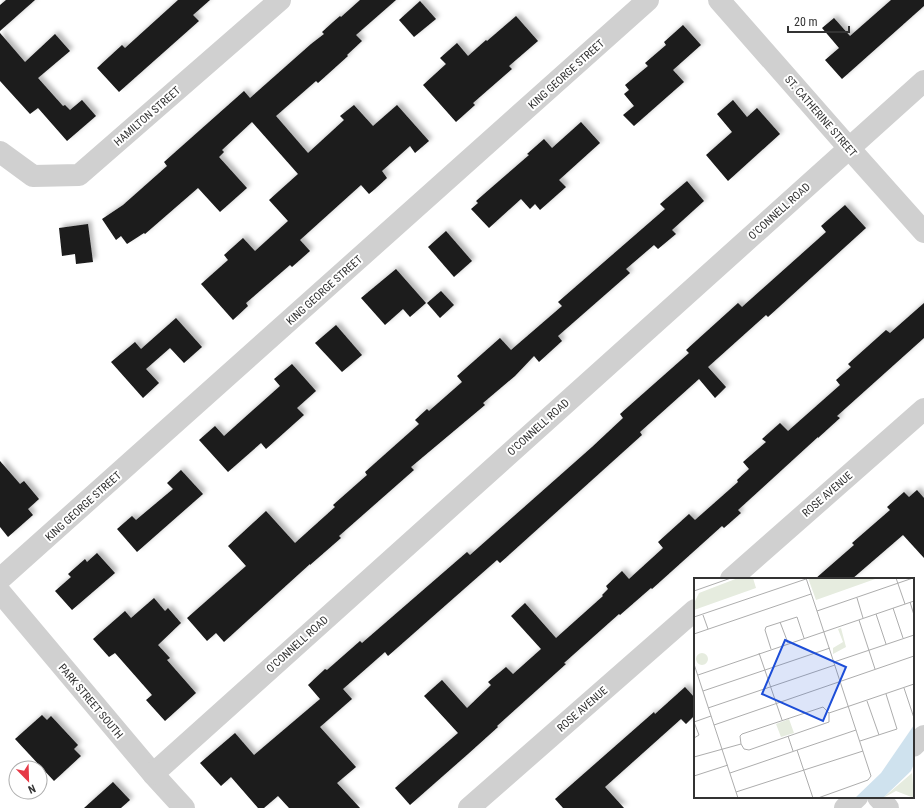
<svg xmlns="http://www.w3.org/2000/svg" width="924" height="808" viewBox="0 0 924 808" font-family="'Roboto Condensed',sans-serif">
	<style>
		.building { fill: #1a1a1a; filter: url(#shadow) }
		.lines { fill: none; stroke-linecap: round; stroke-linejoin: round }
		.minor { stroke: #d0d0d0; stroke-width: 22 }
		.labels { text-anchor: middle; stroke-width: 4; stroke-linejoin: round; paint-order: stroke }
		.street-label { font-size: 11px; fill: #333; stroke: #fff }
		.inset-road { fill: none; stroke: #adadad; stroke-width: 1 }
		.view { fill: #1d4ed8; fill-opacity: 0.15; stroke: #1d4ed8; stroke-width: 2 }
		.inset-edge { fill: none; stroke: #333; stroke-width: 2 }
	</style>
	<defs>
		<filter id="shadow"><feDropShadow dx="3.5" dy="-3.5" stdDeviation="2" flood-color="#0004"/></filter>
	</defs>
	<rect width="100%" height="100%" fill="#fff"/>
	<g class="building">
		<polygon points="6,0 35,0 0,31 0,5"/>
		<polygon points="178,0 210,0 193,15 199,21 119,92 97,68 122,45 125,48"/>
		<polygon points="360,0 396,0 356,35 362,41 347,55 348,56 318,83 316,81 276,116 308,153 344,120 340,116 354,105 373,126 397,105 429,141 415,153 410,146 382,171 387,178 375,189 369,194 361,185 300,240 310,251 292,267 290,265 246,303 248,306 233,320 201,284 228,260 224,255 243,238 255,251 288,221 269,200 298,174 252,122 222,150 224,152 219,157 247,188 220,212 198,188 145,234 144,233 127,244 121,236 116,240 102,219 123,205 167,166 164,162 244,91 250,98 311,44 324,34 322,32 333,22 340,16 341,17"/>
		<polygon points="891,0 924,0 924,6 842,79 825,60 839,48 822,28 834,18 850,36"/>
		<polygon points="420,1 436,19 414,37 399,20"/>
		<polygon points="516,16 538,41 509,66 512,69 473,103 475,105 456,122 423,85 446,64 440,58 457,43 468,56 486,40 487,41"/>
		<polygon points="683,25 701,45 673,70 684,82 634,126 623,115 634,106 624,94 629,90 625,85 648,66 645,63 666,45 664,42"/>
		<polygon points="0,33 25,62 55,34 70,51 38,78 63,106 65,105 70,110 82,100 96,116 67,141 38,108 30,114 0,81"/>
		<polygon points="733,100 747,117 757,108 780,134 728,181 706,155 732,132 717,114"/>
		<polygon points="581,122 600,143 559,180 566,187 540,210 535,204 530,209 521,199 489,228 471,209 478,203 476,201 529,155 527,154 544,139 552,148"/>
		<polygon points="687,181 704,201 672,230 676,234 658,249 654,245 626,269 630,273 558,336 562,341 539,362 534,356 515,376 483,403 485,405 411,467 414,470 339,536 341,538 310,565 310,564 224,642 216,633 207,641 187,618 246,566 228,546 266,511 295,543 335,507 333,505 367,475 365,472 419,424 415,420 427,409 429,411 462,382 457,376 500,338 511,350 562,306 558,302 665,209 660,204"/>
		<polygon points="845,205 866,228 768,317 766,315 708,367 726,387 715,398 699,379 640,432 642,435 500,563 497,560 388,656 385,652 343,689 352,699 320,727 356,767 337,783 360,808 289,808 278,796 264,808 258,808 231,777 221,786 200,763 235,733 254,755 320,699 308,685 325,669 327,670 360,641 362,643 467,552 470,555 592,447 623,418 620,414 689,353 686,350 738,303 742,307 826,232 821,226"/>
		<polygon points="88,224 93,262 76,264 75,254 62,256 59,228"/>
		<polygon points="446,231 472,261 454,277 428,247"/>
		<polygon points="396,269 426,303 410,317 403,309 385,325 361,298"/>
		<polygon points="441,291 454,305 440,318 427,303"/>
		<polygon points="924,303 924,338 837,416 840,418 818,438 818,437 738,510 741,513 724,528 722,526 652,589 651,588 620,615 619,614 564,663 566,664 497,726 498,727 468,754 410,805 395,788 458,733 424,696 442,680 467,708 491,685 488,682 506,667 513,674 541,649 511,616 525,603 556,638 603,596 602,595 608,589 606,586 622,571 629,579 663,548 658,542 689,514 695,520 738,482 737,480 749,469 743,462 766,442 762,439 780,423 788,431 840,385 836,380 851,367 848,364 886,330 890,333"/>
		<polygon points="176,318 202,347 184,363 170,348 146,369 159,383 143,398 111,362 135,342 141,349"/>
		<polygon points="336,325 362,355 342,372 315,343"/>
		<polygon points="292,364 316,391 297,408 304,415 266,449 261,443 228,472 199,440 215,426 224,436 280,386 274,379"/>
		<polygon points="0,461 20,484 24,481 39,499 28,509 33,515 8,537 0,527"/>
		<polygon points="181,470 203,494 137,552 117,529 132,516 136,520 173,489 167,483"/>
		<polygon points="917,490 924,498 924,558 903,535 852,579 815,579 854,545 852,543 890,510 887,507 904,492 909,497"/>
		<polygon points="97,553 115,573 72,610 55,591 71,577 68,574 85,559 87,562"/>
		<polygon points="154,598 165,611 168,608 181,623 158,645 170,658 167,660 196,693 165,721 146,700 152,695 115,653 109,657 93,639 125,611 131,618"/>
		<polygon points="685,687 695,698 695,715 686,724 681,719 605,787 624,808 563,808 555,799 654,712 655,714"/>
		<polygon points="42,715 47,720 51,716 78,745 74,749 81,756 54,781 15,739"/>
		<polygon points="113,782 130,800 121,808 84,808"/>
	</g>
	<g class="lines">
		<g class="minor">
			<polyline points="719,0 849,148 924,232"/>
			<polyline points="0,152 33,176 79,175 280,0"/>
			<polyline points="0,579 648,0"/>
			<polyline points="731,579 924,409"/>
			<polyline points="0,592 153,774 184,808"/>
			<polyline points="913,746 924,736"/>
			<polyline points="153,774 924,81"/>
			<polyline points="878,797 888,808"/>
			<polyline points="469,808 695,610"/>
			<polyline points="845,808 857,797"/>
		</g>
	</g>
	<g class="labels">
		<g class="street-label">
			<text transform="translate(566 74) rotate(-42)" y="4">KING GEORGE STREET</text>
			<text transform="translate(147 116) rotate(-41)" y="4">HAMILTON STREET</text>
			<text transform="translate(821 116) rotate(49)" y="4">ST. CATHERINE STREET</text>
			<text transform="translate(779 211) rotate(-42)" y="4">O'CONNELL ROAD</text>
			<text transform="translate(324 290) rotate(-42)" y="4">KING GEORGE STREET</text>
			<text transform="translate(538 427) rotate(-42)" y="4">O'CONNELL ROAD</text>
			<text transform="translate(827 494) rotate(-41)" y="4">ROSE AVENUE</text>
			<text transform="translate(83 506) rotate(-42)" y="4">KING GEORGE STREET</text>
			<text transform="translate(297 644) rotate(-42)" y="4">O'CONNELL ROAD</text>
			<text transform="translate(91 701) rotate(50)" y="4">PARK STREET SOUTH</text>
			<text transform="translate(582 709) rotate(-41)" y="4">ROSE AVENUE</text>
		</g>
	</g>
	<g transform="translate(694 578)">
		<rect width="220" height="220" fill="#fff"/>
		<path d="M44,0H59L62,10L0,32V25L5,15ZM114,0H184L122,22ZM147,50L152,69L139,76V70L149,64L144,51ZM2 81a6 6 0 1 1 12 0a6 6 0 1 1-12 0ZM95,141L100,155L87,159L82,146ZM218,195L220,220L202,213L189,220Z" fill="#e6ecdf"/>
		<path d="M220,147V186L217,193L189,220H161L187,195Z" fill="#cfe2ee"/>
		<path class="inset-road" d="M112,0L123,33M202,0L211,26M0,13L37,0M163,20L169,40M216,24L220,37M199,30L209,60M182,36L192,66M9,37L14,51M0,39L112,1M165,42L181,91M86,44L94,65M0,56L117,16M77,71L71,52L72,49L103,39L110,60M65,75L88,142M140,84L220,57M0,86L44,220M4,97L220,23M210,110L220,140M9,113L136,70M173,123L185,157M129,129L135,135V144L55,172L50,171L47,166L46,158L48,156ZM14,130L141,87M135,135L220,106M0,144L17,138M20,147L220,78M94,158L99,173M0,160L5,157L0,144M166,163L203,151L192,116M103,172L119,220M0,179L47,166M36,195L162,152M0,198L34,187M42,214L169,173M124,220L174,202L177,198L123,33L219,0"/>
		<path class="view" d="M91,62L152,89L129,143L68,116Z"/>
		<rect width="220" height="220" class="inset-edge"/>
	</g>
	<g transform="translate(28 780) rotate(157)"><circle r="19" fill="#ffffff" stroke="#adadad"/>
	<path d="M0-3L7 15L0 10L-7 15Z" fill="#e63946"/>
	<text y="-6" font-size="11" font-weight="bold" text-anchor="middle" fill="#333333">N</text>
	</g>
	<path d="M788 26v6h61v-6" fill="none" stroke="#333333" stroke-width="2"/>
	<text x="794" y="26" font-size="12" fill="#333333" stroke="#ffffff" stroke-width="3" paint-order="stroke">20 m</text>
</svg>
